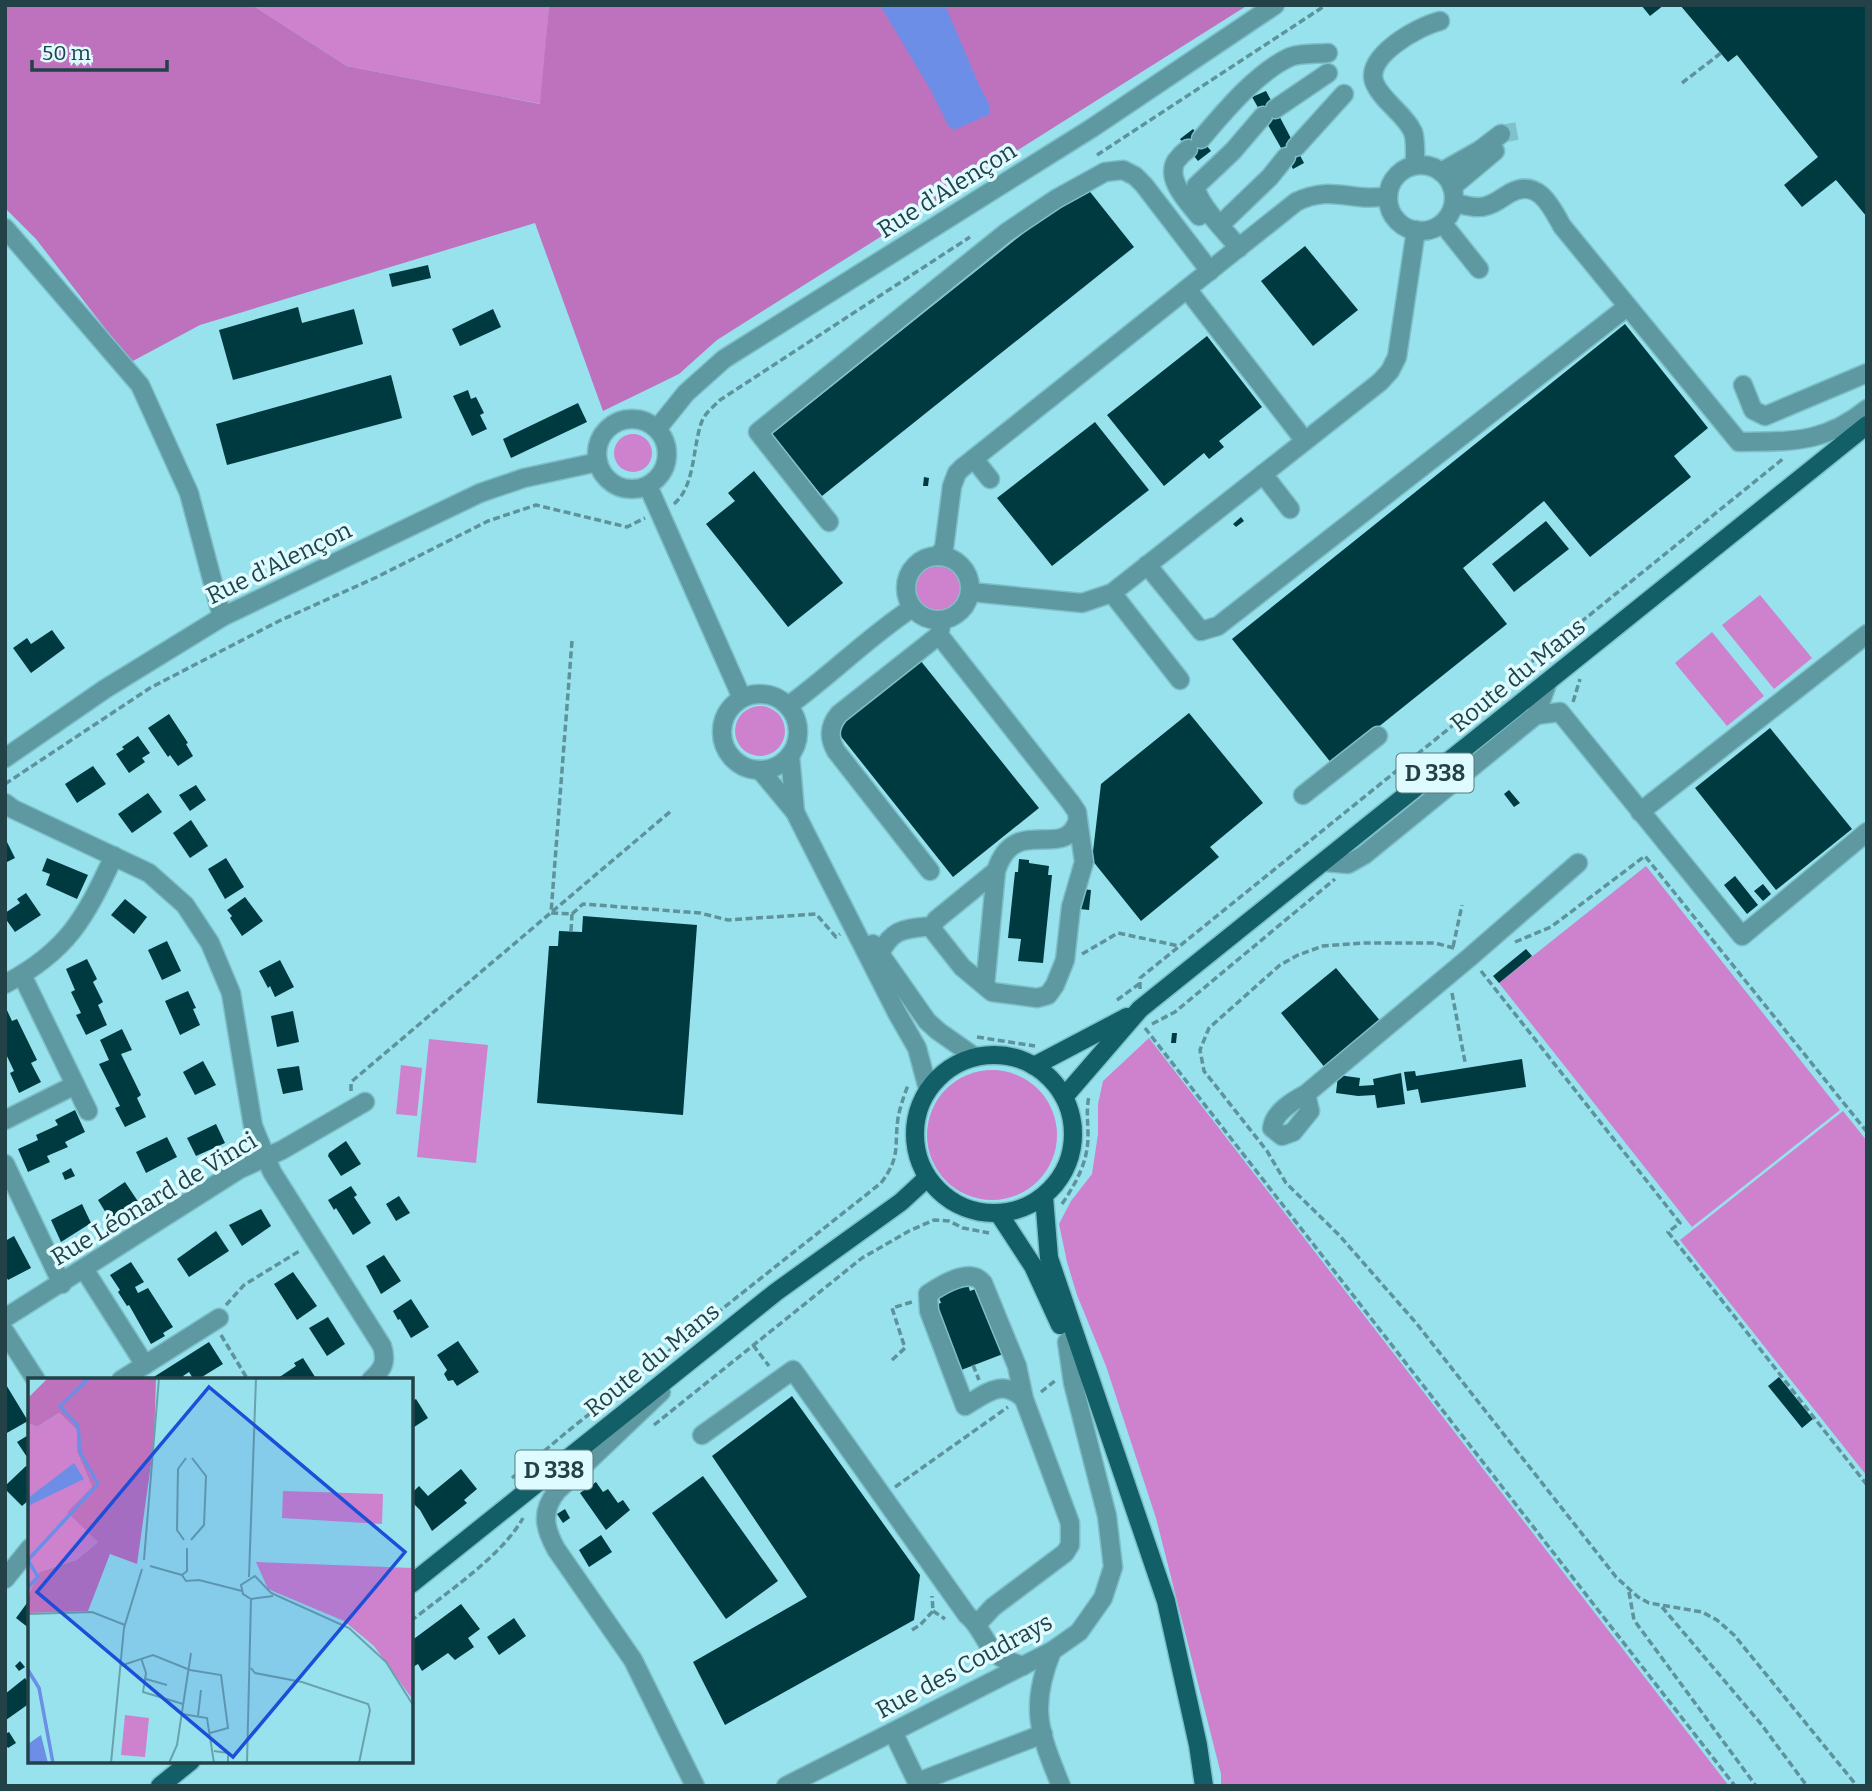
<svg xmlns="http://www.w3.org/2000/svg" width="1872" height="1791" viewBox="0 0 1872 1791" font-family="Bitter,serif">
	<style>
		.green { fill: #ce82ce }
		.forest { fill: #be72be }
		.water { fill: #6c8ee7 }
		.building { fill: #003a41 }
		.lines { fill: none; stroke-linecap: round; stroke-linejoin: round }
		.minor-tunnel { stroke: #80c2cc; stroke-width: 18; stroke-dasharray: 18 9; stroke-linecap: butt }
		.minor-casing { stroke: #7dbfc8; stroke-width: 21 }
		.major-casing { stroke: #7dbfc8; stroke-width: 21 }
		.path { stroke: #5e939b; stroke-width: 3.5; stroke-dasharray: 7 3.5; stroke-linecap: butt }
		.minor { stroke: #5e99a1; stroke-width: 18 }
		.major { stroke: #135f68; stroke-width: 18 }
		.labels { text-anchor: middle; stroke-width: 7; stroke-linejoin: round; paint-order: stroke }
		.shield { fill: #defbff; stroke: #5b7a7e; stroke-width: 2 }
		.shield-label { font-size: 23px; font-weight: bold; fill: #234247 }
		.street-label { font-size: 24px; fill: #234247; stroke: #defbff }
		.inset-river { fill: none; stroke: #6c8ee7; stroke-width: 3.5 }
		.inset-road { fill: none; stroke: #69a2ab; stroke-width: 2 }
		.view { fill: #1d4ed8; fill-opacity: 0.15; stroke: #1d4ed8; stroke-width: 3.5 }
		.inset-edge { fill: none; stroke: #234247; stroke-width: 3.5 }
	</style>
	<rect width="100%" height="100%" fill="#97e2ed"/>
	<g class="green">
		<polygon points="252,5 549,5 541,104 347,66"/>
		<circle cx="633" cy="453" r="19"/>
		<circle cx="938" cy="588" r="24"/>
		<polygon points="1760,595 1812,658 1774,689 1722,625"/>
		<polygon points="1712,632 1764,696 1727,726 1675,663"/>
		<circle cx="760" cy="731" r="25"/>
		<polygon points="1646,866 1840,1110 1692,1227 1499,983"/>
		<polygon points="1149,1038 1729,1786 1221,1786 1221,1774 1156,1518 1106,1366 1077,1295 1067,1262 1059,1224 1071,1201 1092,1174 1098,1134 1098,1104 1103,1081"/>
		<polygon points="429,1039 488,1045 476,1163 417,1157"/>
		<polygon points="401,1065 422,1068 417,1116 396,1114"/>
		<circle cx="992" cy="1135" r="65"/>
		<polygon points="1843,1111 1867,1141 1867,1476 1680,1240"/>
	</g>
	<polygon class="forest" points="5,5 252,5 347,66 540,104 549,5 1248,5 717,340 679,374 603,411 535,223 200,325 131,362 36,239 5,208"/>
	<polygon class="water" points="880,5 945,5 980,87 990,106 990,114 954,130 949,127 930,89"/>
	<g class="building">
		<polygon points="1641,5 1664,5 1650,16"/>
		<polygon points="1680,5 1867,5 1867,217 1836,180 1802,207 1784,185 1818,157 1737,55 1728,62"/>
		<polygon points="1266,91 1304,163 1293,169 1252,97"/>
		<polygon points="1193,129 1211,151 1198,161 1180,139"/>
		<polygon points="1087,188 1134,247 822,496 772,434 1060,204"/>
		<polygon points="1305,246 1358,310 1313,346 1261,281"/>
		<polygon points="428,265 431,278 392,287 389,274"/>
		<polygon points="298,307 302,323 354,309 363,344 233,380 219,330"/>
		<polygon points="493,309 501,327 460,346 452,329"/>
		<polygon points="1625,324 1708,428 1674,456 1691,477 1590,557 1544,501 1463,568 1507,624 1332,764 1232,639"/>
		<polygon points="1207,336 1262,407 1219,441 1224,447 1209,459 1204,453 1164,486 1107,415"/>
		<polygon points="391,375 402,418 227,465 216,424"/>
		<polygon points="468,390 471,399 476,397 484,413 480,415 487,429 472,436 453,396"/>
		<polygon points="578,403 587,422 511,458 503,439"/>
		<polygon points="1095,422 1149,490 1052,566 997,498"/>
		<polygon points="754,471 843,583 788,627 706,524 735,501 728,493"/>
		<polygon points="924,477 929,478 928,486 923,486"/>
		<polygon points="1241,517 1244,521 1236,527 1233,524"/>
		<polygon points="1546,521 1569,549 1514,592 1492,564"/>
		<polygon points="52,630 65,648 31,673 13,648 27,638 31,644"/>
		<polygon points="920,660 1039,808 953,877 835,729"/>
		<polygon points="1189,713 1263,803 1210,847 1219,857 1141,921 1092,860 1101,784"/>
		<polygon points="169,714 188,743 186,744 193,756 178,766 170,755 168,757 148,728"/>
		<polygon points="1770,728 1852,829 1776,890 1695,788"/>
		<polygon points="138,736 150,753 142,758 145,762 129,773 116,754 124,749 122,747"/>
		<polygon points="93,766 106,784 77,803 65,784"/>
		<polygon points="196,785 206,800 190,811 179,795"/>
		<polygon points="1509,790 1520,803 1514,807 1504,794"/>
		<polygon points="148,793 162,812 132,833 118,814"/>
		<polygon points="191,820 208,846 190,858 173,833"/>
		<polygon points="5,838 15,858 5,863"/>
		<polygon points="47,858 88,875 77,899 46,885 50,874 42,871"/>
		<polygon points="226,858 244,887 225,899 208,869"/>
		<polygon points="1019,859 1029,860 1029,863 1049,866 1048,875 1052,875 1043,963 1018,961 1021,939 1008,938 1015,872 1018,872"/>
		<polygon points="1735,876 1758,905 1747,914 1724,885"/>
		<polygon points="1763,884 1771,894 1763,901 1754,891"/>
		<polygon points="1082,889 1091,890 1089,910 1080,909"/>
		<polygon points="26,893 41,915 15,932 5,918 5,913 20,903 17,899"/>
		<polygon points="245,897 263,921 242,936 230,918 232,916 227,910"/>
		<polygon points="125,899 147,917 134,934 111,915"/>
		<polygon points="583,916 697,925 683,1115 537,1103 549,946 558,946 559,931 582,932"/>
		<polygon points="167,941 181,971 162,980 148,950"/>
		<polygon points="1526,949 1532,956 1499,983 1493,976"/>
		<polygon points="87,959 97,979 93,982 103,1002 98,1005 107,1025 86,1035 76,1015 81,1013 71,992 75,990 66,969"/>
		<polygon points="280,960 294,987 275,997 270,986 268,988 259,971"/>
		<polygon points="1336,968 1382,1023 1326,1069 1281,1013"/>
		<polygon points="188,991 196,1008 193,1009 200,1025 180,1035 165,1001"/>
		<polygon points="5,1006 12,1021 17,1019 37,1060 31,1063 41,1082 19,1093 10,1073 14,1071 5,1052"/>
		<polygon points="293,1011 299,1042 277,1047 271,1016"/>
		<polygon points="122,1029 132,1050 121,1054 141,1095 137,1098 146,1117 125,1127 115,1108 120,1106 99,1064 109,1060 100,1040"/>
		<polygon points="1172,1033 1177,1033 1176,1043 1171,1043"/>
		<polygon points="1522,1059 1526,1087 1421,1103 1418,1089 1407,1091 1404,1072 1415,1071 1416,1076"/>
		<polygon points="203,1061 216,1085 195,1095 183,1072"/>
		<polygon points="299,1066 303,1090 283,1094 277,1069"/>
		<polygon points="1401,1073 1405,1104 1377,1108 1375,1095 1358,1096 1336,1093 1338,1075 1360,1078 1359,1086 1374,1085 1373,1079"/>
		<polygon points="75,1110 85,1132 65,1142 68,1147 47,1156 50,1162 28,1172 18,1149 38,1140 36,1135 58,1125 55,1120"/>
		<polygon points="216,1124 225,1143 196,1156 187,1138"/>
		<polygon points="167,1137 177,1157 146,1173 136,1152"/>
		<polygon points="346,1141 361,1164 341,1176 328,1156 329,1153"/>
		<polygon points="71,1168 75,1176 65,1180 62,1173"/>
		<polygon points="125,1182 139,1203 111,1221 98,1200"/>
		<polygon points="351,1186 357,1195 354,1197 371,1223 353,1235 336,1208 334,1210 328,1200"/>
		<polygon points="399,1196 410,1213 396,1221 386,1204"/>
		<polygon points="82,1204 91,1223 61,1242 51,1220"/>
		<polygon points="261,1209 271,1226 242,1246 229,1225"/>
		<polygon points="216,1231 229,1251 189,1277 177,1259"/>
		<polygon points="14,1236 31,1268 8,1280 5,1275 5,1241"/>
		<polygon points="384,1255 401,1281 381,1294 366,1266"/>
		<polygon points="131,1262 144,1282 135,1287 138,1293 148,1288 173,1327 163,1333 165,1336 151,1344 129,1305 127,1306 118,1292 120,1290 110,1275"/>
		<polygon points="293,1272 317,1306 297,1320 274,1284"/>
		<polygon points="967,1282 970,1291 978,1288 1003,1354 956,1372 931,1306 941,1303 937,1293"/>
		<polygon points="411,1299 429,1327 411,1338 400,1319 398,1320 393,1311"/>
		<polygon points="328,1317 345,1344 327,1356 309,1328"/>
		<polygon points="458,1341 479,1372 457,1386 453,1380 448,1381 444,1374 447,1370 437,1355"/>
		<polygon points="209,1342 223,1364 197,1380 194,1380 189,1372 183,1376 186,1380 149,1380"/>
		<polygon points="303,1358 317,1380 275,1380 296,1366 294,1363"/>
		<polygon points="1779,1377 1813,1419 1802,1428 1768,1386"/>
		<polygon points="5,1383 28,1421 5,1434"/>
		<polygon points="792,1396 920,1575 914,1620 725,1725 693,1662 807,1597 712,1456"/>
		<polygon points="416,1399 428,1418 411,1429 411,1402"/>
		<polygon points="30,1434 30,1455 27,1457 17,1442"/>
		<polygon points="26,1466 30,1470 30,1499 22,1506 5,1489 5,1486"/>
		<polygon points="461,1469 477,1489 464,1500 467,1503 432,1531 420,1510 411,1501 411,1494 419,1486 428,1496"/>
		<polygon points="703,1476 778,1581 726,1619 652,1513"/>
		<polygon points="596,1482 603,1492 608,1489 618,1503 623,1500 630,1510 606,1530 580,1493"/>
		<polygon points="565,1509 570,1518 563,1523 557,1514"/>
		<polygon points="601,1535 612,1552 589,1567 579,1550"/>
		<polygon points="30,1599 30,1629 16,1618"/>
		<polygon points="461,1604 480,1629 468,1638 474,1647 455,1660 448,1653 422,1671 418,1664 411,1668 411,1641"/>
		<polygon points="514,1618 526,1636 499,1655 487,1637"/>
		<polygon points="20,1661 25,1667 19,1671 15,1666"/>
		<polygon points="25,1678 30,1685 30,1703 6,1720 5,1694"/>
		<polygon points="9,1732 16,1743 8,1748 5,1744 5,1734"/>
	</g>
	<g class="lines">
		<polyline class="minor-tunnel" points="1501,134 1517,131"/>
		<g class="minor-casing">
			<g id="minor">
				<polyline points="1275,109 1328,73"/>
				<path d="M1201,139C1224,112 1257,72 1290,57C1301,53 1317,54 1328,53"/>
				<polyline points="1296,147 1344,94"/>
				<path d="M1188,149C1184,152 1179,157 1176,161C1165,180 1189,203 1199,216"/>
				<circle cx="1421" cy="198" r="33"/>
				<path d="M1415,165C1415,155 1416,140 1413,132C1405,114 1383,102 1375,84C1362,57 1419,26 1440,21"/>
				<polyline points="1441,172 1480,150 1501,134"/>
				<polyline points="1452,187 1495,151"/>
				<path d="M1454,203C1464,205 1477,209 1486,206C1495,204 1503,197 1510,193C1538,178 1551,206 1562,226L1739,442C1791,441 1824,444 1867,409"/>
				<polyline points="1443,224 1479,269"/>
				<polyline points="1220,225 1270,177 1286,157"/>
				<polyline points="5,228 140,385 189,493 222,617"/>
				<path d="M1239,248C1227,233 1196,203 1196,186L1233,151L1263,116"/>
				<polyline points="1187,289 1305,441"/>
				<polyline points="1743,385 1753,410 1765,416 1867,373"/>
				<circle cx="632" cy="454" r="35"/>
				<polyline points="657,429 686,393 724,359 1092,128 1275,5"/>
				<polyline points="974,459 990,479"/>
				<polyline points="1263,474 1290,509"/>
				<polyline points="648,486 742,698"/>
				<polyline points="829,522 758,432 1007,232 1056,199 1105,172 1123,170 1135,176 1144,185 1210,271"/>
				<circle cx="938" cy="588" r="32"/>
				<path d="M938,556L944,548L952,486L957,473L962,468L1296,202C1332,184 1353,203 1388,196"/>
				<polyline points="1147,565 1201,631 1218,626 1627,307"/>
				<polyline points="971,592 1082,603 1112,593 1380,382 1390,371 1397,357 1416,230"/>
				<polyline points="1112,593 1180,680"/>
				<polyline points="942,621 939,635 1071,803 1077,812 1078,820"/>
				<circle cx="760" cy="732" r="38"/>
				<path d="M788,706C831,675 868,637 912,608"/>
				<polyline points="1536,715 1560,712 1742,936 1867,832"/>
				<polyline points="790,755 795,812"/>
				<polyline points="5,758 105,689 222,617 480,493 524,478 598,462"/>
				<polyline points="760,770 795,812 805,832 897,1013 917,1048 928,1089"/>
				<polyline points="1303,795 1378,736"/>
				<path d="M5,803L13,809L149,873L185,905L210,943L231,993L253,1126L272,1172L382,1346C387,1362 383,1369 371,1380"/>
				<polyline points="1640,812 1867,634"/>
				<polyline points="1324,862 1348,864 1364,855 1536,715 1547,684"/>
				<path d="M930,871L836,751C828,737 829,726 839,714L939,635"/>
				<polyline points="873,944 927,1021 938,1031 975,1057"/>
				<path d="M880,954C892,928 905,929 932,926"/>
				<polyline points="22,975 88,1111"/>
				<path d="M5,984C68,951 85,918 114,856"/>
				<path d="M985,986L996,871C1015,812 1064,863 1078,820L1084,862L1071,907L1065,960L1055,985L1048,995L1037,998L992,992L962,967L932,929L936,920L996,871"/>
				<path d="M1306,1094L1310,1111L1293,1132L1282,1136L1272,1128C1274,1112 1293,1101 1306,1094L1470,957L1578,863"/>
				<polyline points="5,1120 75,1085"/>
				<polyline points="5,1164 62,1284"/>
				<polyline points="84,1269 145,1365"/>
				<polyline points="5,1318 240,1169 282,1150 365,1102"/>
				<polyline points="5,1332 36,1380"/>
				<polyline points="121,1380 219,1318"/>
				<path d="M661,1392L557,1491C541,1511 544,1527 556,1549L633,1660L695,1786"/>
				<path d="M702,1435L793,1370L967,1615C981,1626 984,1643 997,1655C1003,1660 1015,1663 1023,1666"/>
				<polyline points="5,1579 30,1548"/>
				<path d="M978,1623L993,1607L1065,1553L1070,1545V1523L1024,1399L1017,1366L983,1283C970,1267 941,1285 928,1294L929,1311L965,1406C987,1393 1002,1378 1024,1399"/>
				<path d="M1052,1651C1029,1707 1039,1732 1061,1786"/>
				<polyline points="893,1732 919,1786"/>
				<polyline points="918,1782 1043,1734"/>
				<polyline points="786,1786 1052,1651 1079,1632 1103,1598 1113,1567 1107,1516 1073,1383 1067,1342"/>
			</g>
		</g>
		<g class="major-casing">
			<g id="major">
				<circle cx="994" cy="1134" r="79"/>
				<polyline points="1034,1066 1127,1017"/>
				<polyline points="1064,1097 1140,1009 1867,425"/>
				<polyline points="1044,1197 1049,1258 1166,1601 1198,1745 1204,1786"/>
				<polyline points="999,1214 1033,1266 1060,1325"/>
				<polyline points="411,1584 776,1292 901,1202 927,1178"/>
				<polyline points="160,1786 191,1761"/>
			</g>
		</g>
		<g class="path">
			<polyline points="1682,83 1721,53"/>
			<polyline points="1097,155 1326,5"/>
			<path d="M674,504C696,485 692,447 702,421C705,413 714,406 720,400L970,237"/>
			<polyline points="572,641 551,913 572,914 583,904 700,913 728,920 816,914 836,937 840,934"/>
			<polyline points="1573,702 1580,679"/>
			<polyline points="5,784 150,688 279,621 377,577 488,521 536,505 627,527 645,518"/>
			<polyline points="571,931 572,914"/>
			<polyline points="1515,942 1551,927 1645,856 1867,1132"/>
			<polyline points="1453,947 1462,905"/>
			<polyline points="1454,948 1435,943 1365,943 1323,946 1298,955 1280,965 1209,1028 1200,1050 1204,1071 1267,1151 1286,1183 1339,1235 1417,1324 1616,1577 1638,1597 1649,1603 1702,1612 1717,1620 1734,1635 1857,1786"/>
			<polyline points="1082,954 1118,933 1179,946"/>
			<polyline points="1481,971 1680,1223 1668,1232 1867,1485"/>
			<polyline points="1140,989 1140,978 1784,458"/>
			<polyline points="1452,993 1465,1062"/>
			<polyline points="1117,1000 1139,984"/>
			<polyline points="1152,1024 1175,1012 1335,879"/>
			<polyline points="1145,1028 1735,1786"/>
			<polyline points="977,1037 1035,1046"/>
			<polyline points="351,1091 351,1082 671,811"/>
			<path d="M1062,1204C1076,1183 1088,1162 1088,1136C1088,1122 1086,1110 1089,1096"/>
			<polyline points="226,1305 244,1285 301,1250"/>
			<polyline points="221,1335 248,1380"/>
			<polyline points="753,1345 769,1366"/>
			<polyline points="892,1360 905,1348 892,1308 912,1302"/>
			<polyline points="973,1365 979,1380"/>
			<polyline points="1041,1392 1056,1380"/>
			<polyline points="654,1425 862,1258 909,1231 934,1220 949,1221 963,1228 989,1233"/>
			<path d="M512,1478L568,1431L881,1183C901,1156 894,1148 898,1118C900,1107 904,1096 908,1085"/>
			<polyline points="895,1487 1008,1407"/>
			<polyline points="1629,1592 1634,1620 1756,1786"/>
			<polyline points="1662,1607 1761,1724 1807,1786"/>
			<polyline points="933,1611 945,1619"/>
			<path d="M411,1621C447,1592 501,1557 523,1518"/>
			<polyline points="912,1630 920,1625 933,1611 932,1596"/>
		</g>
		<use href="#minor" class="minor"/>
		<use href="#major" class="major"/>
	</g>
	<g class="labels">
		<g class="shield">
			<rect x="1396.5" y="753.5" width="77" height="39" rx="5"/>
			<rect x="515.5" y="1450.5" width="77" height="39" rx="5"/>
		</g>
		<g class="shield-label">
			<text x="1435" y="781">D 338</text>
			<text x="554" y="1478">D 338</text>
		</g>
		<g class="street-label">
			<text transform="translate(947 190) rotate(-32)" y="8">Rue d'Alençon</text>
			<text transform="translate(279 563) rotate(-26)" y="8">Rue d'Alençon</text>
			<text transform="translate(1518 675) rotate(-39)" y="8">Route du Mans</text>
			<text transform="translate(154 1199) rotate(-31)" y="8">Rue Léonard de Vinci</text>
			<text transform="translate(652 1360) rotate(-39)" y="8">Route du Mans</text>
			<text transform="translate(964 1666) rotate(-28)" y="8">Rue des Coudrays</text>
		</g>
	</g>
	<g transform="translate(28 1378)">
		<rect width="385" height="385" fill="#97e2ed"/>
		<path d="M31,35L49,52V74L64,109L70,164L48,182L11,194L2,220L0,45L9,49ZM255,113L355,116L354,146L254,140ZM228,184L385,190V322L346,268L316,243L240,211ZM97,337L121,340L117,379L93,377Z" fill="#ce82ce"/>
		<path d="M20,0H128L126,65L109,186L82,176L60,233L0,235V219L11,194L48,182L70,164L39,134L64,109L49,74V52L31,35L9,49L0,45V20Z" fill="#be72be"/>
		<path d="M46,85L56,101L0,128V120ZM13,357L20,385H0V366Z" fill="#6c8ee7"/>
		<path class="inset-river" d="M0,182L70,106L52,74L50,48L32,28L61,0M0,209L10,199L0,182M0,292L11,310L25,385"/>
		<path class="inset-road" d="M156,162L149,152L150,91L158,80M163,162L176,147L178,98L164,80M116,182L131,0M122,188L154,197M154,197L158,203L171,202L214,213M154,197L159,193V170M221,199L228,0M223,221L215,216L213,207L227,198L243,215L321,250L358,284L385,327M223,221L245,218M0,236L64,234L97,247M113,280L118,295L115,314L155,326M92,288L125,277L162,292L193,297L200,350L182,355M223,290L227,295L274,304L340,326L342,332L331,385M118,301L139,307M154,336L179,340L186,385M170,338L173,312M186,373L200,375V385M83,385L96,250L114,191M141,385L149,367L163,275M219,385L223,221"/>
		<path class="view" d="M181,9L377,174L205,379L9,214Z"/>
		<rect width="385" height="385" class="inset-edge"/>
	</g>
	<rect width="1872" height="1791" fill="none" stroke="#234247" stroke-width="14"/>
	<path d="M32 60v10h135v-10" fill="none" stroke="#234247" stroke-width="3.5"/>
	<text x="42" y="60" font-size="21" fill="#234247" stroke="#defbff" stroke-width="5" paint-order="stroke">50 m</text>
</svg>
